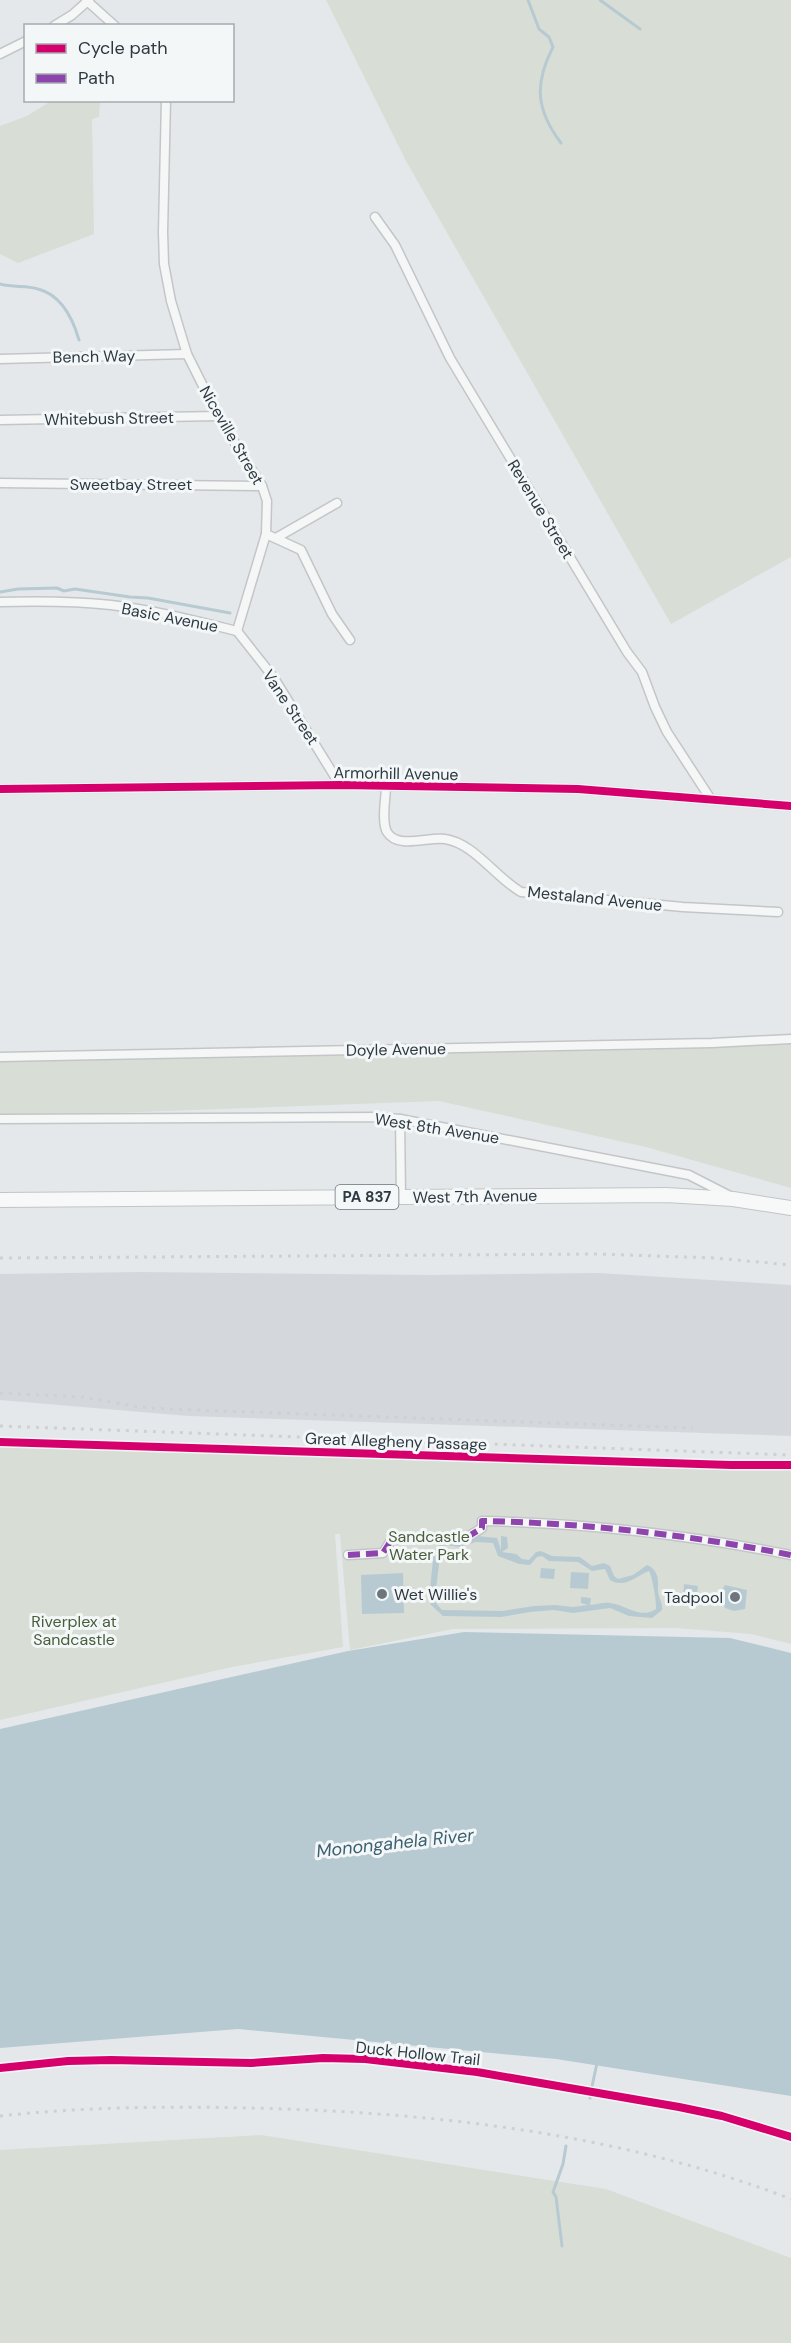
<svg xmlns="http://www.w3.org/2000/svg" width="791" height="2343" viewBox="0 0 791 2343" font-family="'DM Sans',sans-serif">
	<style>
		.built { fill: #d4d8dc }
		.green { fill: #d8ddd6 }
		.water { fill: #b7cad2; fill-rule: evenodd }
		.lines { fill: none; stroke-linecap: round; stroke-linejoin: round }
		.stream { stroke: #b7cad2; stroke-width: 3 }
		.street-casing { stroke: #c3c6c8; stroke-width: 11 }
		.primary-casing { stroke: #c2c5c7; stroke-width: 16 }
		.street { stroke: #f5f6f6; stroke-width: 8 }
		.primary { stroke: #f7f8f8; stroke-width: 14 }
		.rail { stroke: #ced0d1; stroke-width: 3; stroke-dasharray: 3 6; stroke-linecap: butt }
		.quiet { stroke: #8e44ad; stroke-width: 6; stroke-dasharray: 12 6; stroke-linecap: butt }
		.cycleway-casing { stroke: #f4f7f8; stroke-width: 11 }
		.cycleway { stroke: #d6006c; stroke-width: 8 }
		.poi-dot { fill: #6d767d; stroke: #f4f7f8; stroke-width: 2 }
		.labels { text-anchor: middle; stroke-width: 6; stroke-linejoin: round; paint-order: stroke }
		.shield { fill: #f4f7f8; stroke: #697279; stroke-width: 1.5 }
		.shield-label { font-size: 15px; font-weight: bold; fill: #2d3942 }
		.street-label { font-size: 16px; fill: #2d3942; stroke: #f4f7f8 }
		.park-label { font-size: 16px; fill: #495c3c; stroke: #f4f7f8 }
		.poi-label { font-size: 16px; fill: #2d3942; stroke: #f4f7f8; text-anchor: start }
		.water-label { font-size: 18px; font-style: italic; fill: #3b6072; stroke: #f4f7f8 }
	</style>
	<rect width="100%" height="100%" fill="#e5e8ea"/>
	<polygon class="built" points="140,1272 430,1275 598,1273 791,1285 791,1436 188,1416 0,1400 0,1274"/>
	<g class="green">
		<polygon points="326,0 791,0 791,557 671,624 406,161"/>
		<polygon points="51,101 100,101 99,117 92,119 94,234 18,263 0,254 0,126 27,116"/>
		<polygon points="791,1039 791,1188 646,1147 439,1101 0,1117 0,1057"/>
		<polygon points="0,1445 791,1468 791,1644 751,1634 676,1628 453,1629 350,1650 340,1534 335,1534 343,1647 232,1667 0,1720"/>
		<polygon points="261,2135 606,2189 791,2258 791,2343 0,2343 0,2150"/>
	</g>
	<g class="water">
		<path d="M477,1536L497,1538L501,1550V1536L507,1537L508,1548L502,1552L516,1554L522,1559L529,1560L536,1552L541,1551L552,1556L580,1557L592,1566L604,1563L610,1566L614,1576L618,1579L633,1575L647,1565L651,1567C659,1574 658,1580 658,1590C658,1598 663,1602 662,1610L652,1618L629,1616L610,1608L573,1613L554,1610L530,1612L501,1617L443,1616L431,1605L429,1599L434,1550L443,1541L458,1542ZM476,1542L493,1543L498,1556L519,1564L530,1565L537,1557L542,1556L549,1561L578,1562L592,1571L605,1569L610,1580C625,1589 636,1576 649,1571C652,1576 657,1602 656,1609C640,1620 625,1604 610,1603C603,1602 597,1605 590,1605L591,1598L581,1597V1603L588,1605L573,1607L555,1605L534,1606L502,1611L442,1610L436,1603L435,1597L441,1548L447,1545L459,1547Z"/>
		<polygon points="541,1568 555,1569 554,1579 540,1578"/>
		<polygon points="571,1572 589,1573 588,1589 570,1588"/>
		<polygon points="403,1573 404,1613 362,1614 361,1575"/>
		<polygon points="684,1584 698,1586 696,1602 683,1601"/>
		<polygon points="725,1585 747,1590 745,1609 734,1611 725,1608 720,1593"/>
		<polygon points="464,1632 730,1638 791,1653 791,2096 556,2059 238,2029 0,2048 0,1729 348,1651"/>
	</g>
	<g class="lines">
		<g class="stream">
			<path d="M528,0L539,29L549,37L553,47C534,84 536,110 561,143"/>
			<polyline points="600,0 640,29"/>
			<path d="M0,284C13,288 26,285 38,289C61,295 73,319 79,340"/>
			<polyline points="0,592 18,589 57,588 64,591 75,589 130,597 148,598 230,613"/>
			<polyline points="591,2091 597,2063"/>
			<polyline points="590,2098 590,2095"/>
			<polyline points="562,2246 556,2197 553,2192 563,2164 566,2146"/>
		</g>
		<g class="street-casing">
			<g id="street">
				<polyline points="86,0 115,26"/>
				<polyline points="54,26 72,15 89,0"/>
				<polyline points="0,54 26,41"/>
				<polyline points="166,100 163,232 164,264 171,301 187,354 218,416 262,486 267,501 266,534 301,550 332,614 350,640"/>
				<polyline points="375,217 395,245 450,358 627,652 642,672 655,707 667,732 710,798"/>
				<polyline points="0,359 187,354"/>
				<polyline points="0,420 218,416"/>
				<polyline points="0,483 262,486"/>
				<polyline points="276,538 337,503"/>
				<path d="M0,602C37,601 74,601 111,605C154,610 196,621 237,631"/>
				<polyline points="237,631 274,678 340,785"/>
				<polyline points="237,631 266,534"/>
				<path d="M386,786C386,798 381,821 387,832C398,850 429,836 445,839C474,843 496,878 521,892L683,907L778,912"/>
				<polyline points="0,789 340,785 578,789 791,806"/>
				<polyline points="0,1057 712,1043 791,1039"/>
				<polyline points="0,1119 376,1117 400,1119 689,1175 730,1196"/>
				<polyline points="400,1119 401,1197"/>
				<path d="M348,1555L383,1553L392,1539L469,1536L482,1528V1521C586,1523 690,1535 791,1555"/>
			</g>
		</g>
		<g class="primary-casing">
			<polyline id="primary" points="0,1200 666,1195 733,1199 791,1208"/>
		</g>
		<use href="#street" class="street"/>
		<use href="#primary" class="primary"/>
		<g class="rail">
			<polyline points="0,1258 597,1254 715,1258 791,1265"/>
			<polyline points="0,1393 83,1397 139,1407 167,1409 693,1428"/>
			<polyline points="0,1426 791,1455"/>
			<path d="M0,2116C83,2107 166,2106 249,2108C432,2112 619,2133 791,2199"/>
		</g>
		<path class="quiet" d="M348,1555L383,1553L392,1539L469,1536L482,1528V1521C586,1523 690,1535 791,1555"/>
		<g class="cycleway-casing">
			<g id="cycleway">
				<polyline points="0,789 340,785 578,789 791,806"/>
				<polyline points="0,1442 731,1465 791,1465"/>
				<polyline points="0,2068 68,2061 111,2060 251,2063 323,2058 365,2059 477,2072 679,2107 722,2116 791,2137"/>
			</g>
		</g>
		<use href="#cycleway" class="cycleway"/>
	</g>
	<g class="poi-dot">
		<circle cx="382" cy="1594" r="6"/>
		<circle cx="735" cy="1597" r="6"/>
	</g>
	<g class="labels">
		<rect class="shield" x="335.5" y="1185" width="63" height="24" rx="4.5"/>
		<g class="shield-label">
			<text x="367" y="1202">PA 837</text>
		</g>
		<g class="street-label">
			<text transform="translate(94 356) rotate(-1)" y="6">Bench Way</text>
			<text transform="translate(109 418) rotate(-1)" y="6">Whitebush Street</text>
			<text transform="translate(232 435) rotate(60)" y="6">Niceville Street</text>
			<text x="131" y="490">Sweetbay Street</text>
			<text transform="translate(541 509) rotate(59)" y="6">Revenue Street</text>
			<text transform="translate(170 617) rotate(11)" y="6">Basic Avenue</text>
			<text transform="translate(291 707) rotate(56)" y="6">Vane Street</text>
			<text transform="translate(396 773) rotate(1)" y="6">Armorhill Avenue</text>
			<text transform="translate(595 898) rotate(6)" y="6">Mestaland Avenue</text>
			<text transform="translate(396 1049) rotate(-1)" y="6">Doyle Avenue</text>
			<text transform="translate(437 1128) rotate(9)" y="6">West 8th Avenue</text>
			<text transform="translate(475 1196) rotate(-1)" y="6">West 7th Avenue</text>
			<text transform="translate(396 1441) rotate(2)" y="6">Great Allegheny Passage</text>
			<text transform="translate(418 2053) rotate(6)" y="6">Duck Hollow Trail</text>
		</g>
		<g class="park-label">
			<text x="429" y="1542">Sandcastle<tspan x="429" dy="18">Water Park</tspan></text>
			<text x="74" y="1627">Riverplex at<tspan x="74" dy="18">Sandcastle</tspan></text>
		</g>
		<g class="poi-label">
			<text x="394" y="1600">Wet Willie's</text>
			<text x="723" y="1603" text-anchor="end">Tadpool</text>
		</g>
		<g class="water-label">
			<text transform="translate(395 1843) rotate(-6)" y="6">Monongahela River</text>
		</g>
	</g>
	<rect x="24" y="24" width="210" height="78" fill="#f4f7f8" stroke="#a4abaf" stroke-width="1.5"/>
	<rect x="36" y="44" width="30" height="9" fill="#d6006c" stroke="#a4abaf" stroke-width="1.5"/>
	<text x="78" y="54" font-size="18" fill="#2d3942">Cycle path</text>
	<rect x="36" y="74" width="30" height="9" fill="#8e44ad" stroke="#a4abaf" stroke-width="1.5"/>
	<text x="78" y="84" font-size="18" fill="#2d3942">Path</text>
</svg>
